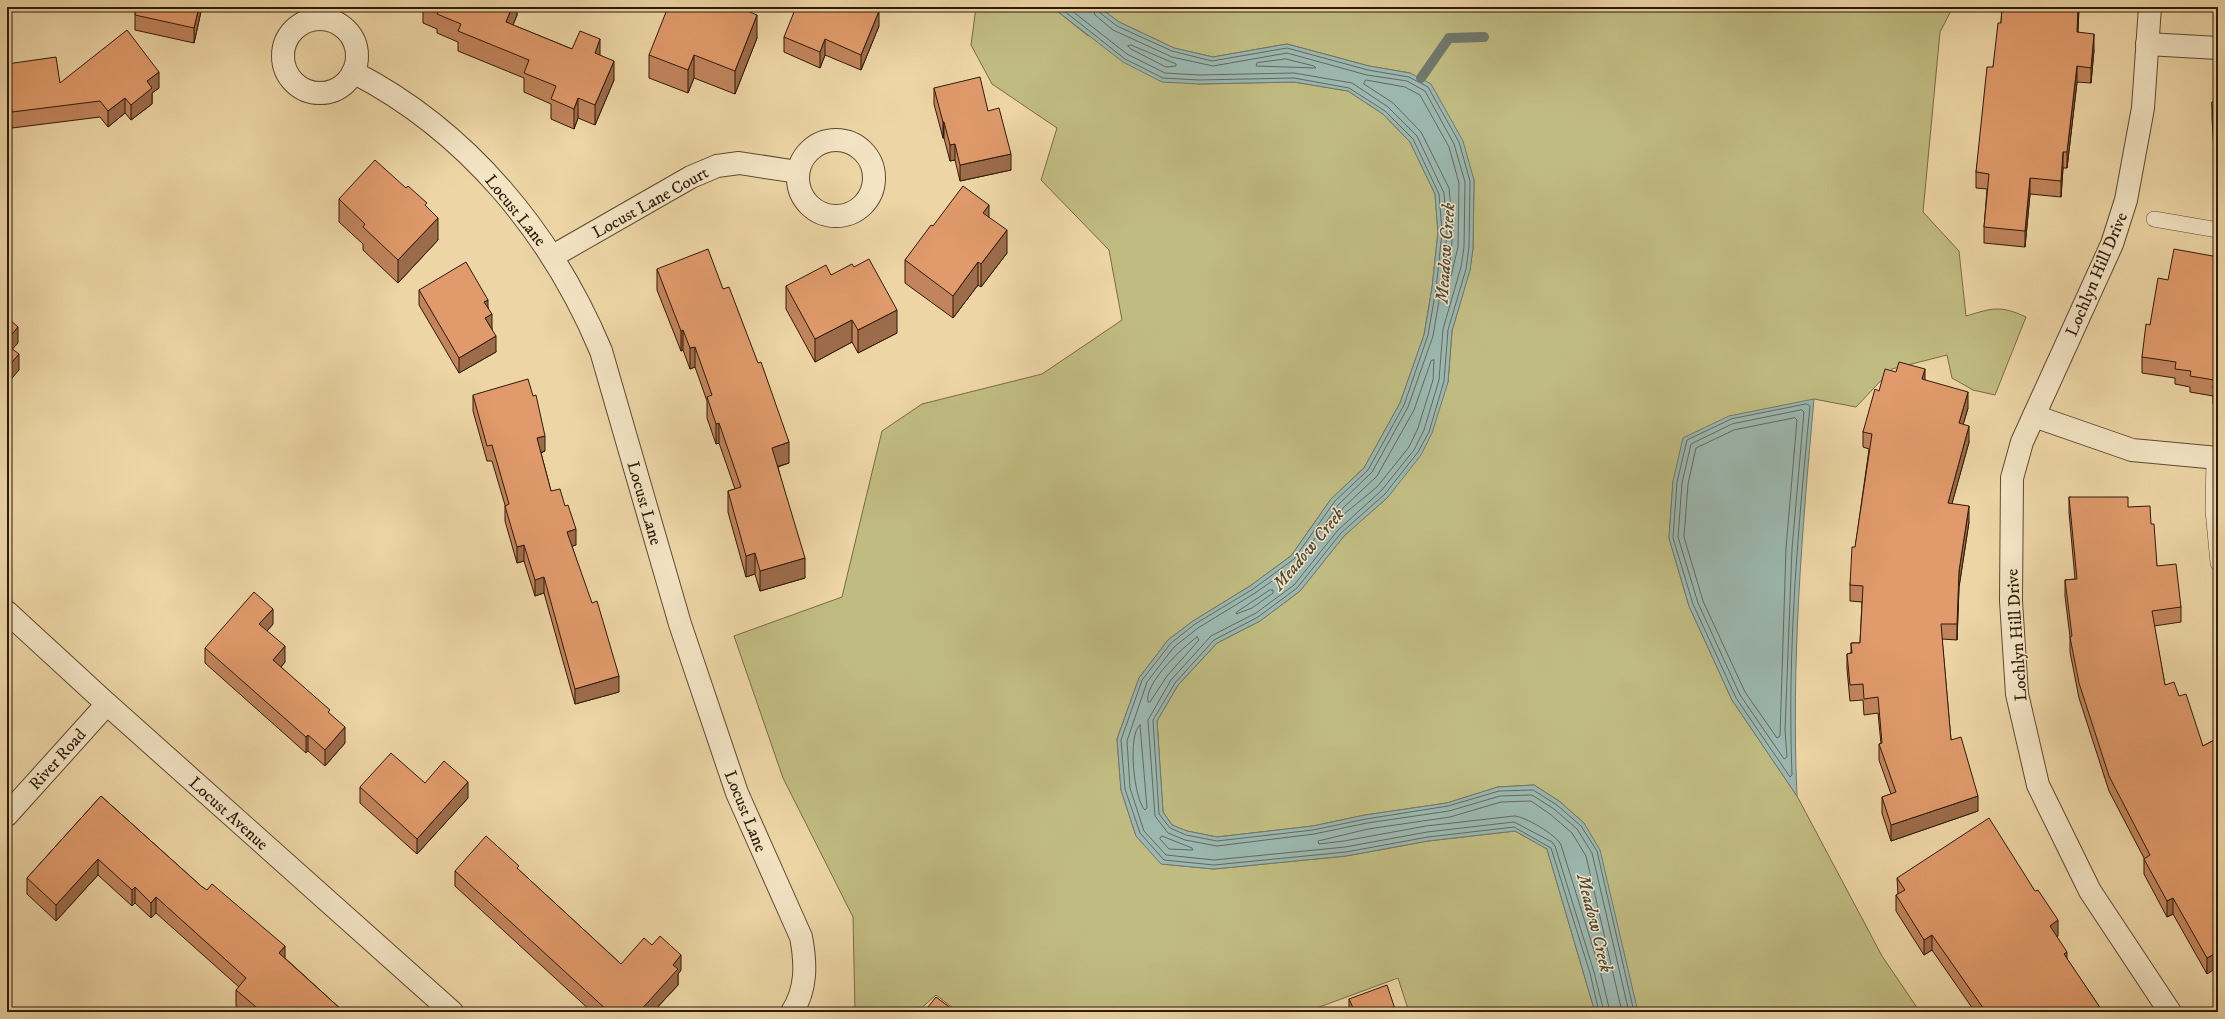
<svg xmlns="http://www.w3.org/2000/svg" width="2225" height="1019" viewBox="0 0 2225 1019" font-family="'IM FELL DW Pica',serif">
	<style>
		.green { fill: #c0bb81; stroke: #786a44 }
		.water { fill: #9bb7af; stroke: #70786c }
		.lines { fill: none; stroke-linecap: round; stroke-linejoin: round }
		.shore { stroke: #65685c; stroke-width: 1 }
		.stream { stroke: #70786c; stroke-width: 10 }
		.service-casing { stroke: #5e492f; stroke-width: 16 }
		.minor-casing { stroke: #5e492f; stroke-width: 24 }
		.tertiary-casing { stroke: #5e492f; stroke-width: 24 }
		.service { stroke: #f3e4c4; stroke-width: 15 }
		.minor { stroke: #f3e4c4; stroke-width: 22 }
		.tertiary { stroke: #f3e4c4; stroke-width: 22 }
		.wall { fill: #c1845c; stroke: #2f1a08 }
		.shaded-wall { fill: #9d6c4b; stroke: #2f1a08 }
		.building { fill: #e09a6b; stroke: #2f1a08 }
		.labels { text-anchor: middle; stroke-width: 3; stroke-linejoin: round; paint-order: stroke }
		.street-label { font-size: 17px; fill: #2f1a08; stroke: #f3e4c4 }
		.water-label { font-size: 18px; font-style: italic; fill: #4f493a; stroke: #f3e4c4 }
	</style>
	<rect width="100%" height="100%" fill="#edd5a5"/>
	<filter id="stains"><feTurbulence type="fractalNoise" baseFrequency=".005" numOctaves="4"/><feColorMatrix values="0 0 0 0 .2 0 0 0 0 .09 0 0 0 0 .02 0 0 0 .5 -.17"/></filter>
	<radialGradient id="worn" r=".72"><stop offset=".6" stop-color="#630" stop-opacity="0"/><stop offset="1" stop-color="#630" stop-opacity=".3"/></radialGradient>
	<g class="green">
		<polygon points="976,7 1052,7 1087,35 1199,84 1294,82 1348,91 1383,114 1410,142 1435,194 1438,232 1432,288 1424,335 1400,403 1364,468 1331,499 1291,556 1250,586 1193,621 1168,640 1139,678 1117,739 1121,790 1136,836 1162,864 1214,869 1346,856 1428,841 1515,831 1547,849 1595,1012 1409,1012 1398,978 1314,1009 1291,1012 958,1012 936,995 917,1012 855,1012 853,917 783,778 734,636 842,597 882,431 922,404 1042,374 1122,320 1109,250 1041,180 1057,128 992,84 971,45"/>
		<path d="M1099,7H1953L1940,32L1923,212L1959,251L1966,316C1993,308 2000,305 2026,317L1995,395L1973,390L1952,378L1947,355L1892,369L1856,407L1814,399L1673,481L1669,538L1689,606L1732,700L1797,796L1882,956L1920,1012H1638L1584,823L1559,801L1534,785L1498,787L1447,803L1365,815L1313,826L1217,837L1187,831L1172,825L1163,812L1157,721L1178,685L1217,643L1260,621L1300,591L1344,536L1388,497L1448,382L1452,331L1470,269L1473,248L1474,180L1410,73L1369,66L1287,44L1213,57L1174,48L1119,22Z"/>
	</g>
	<g class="water">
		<polygon points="1052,7 1099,7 1119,22 1174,48 1213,57 1287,44 1369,66 1410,73 1431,84 1463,141 1474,180 1473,248 1470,270 1452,331 1448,382 1432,433 1421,455 1388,497 1344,536 1300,591 1260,621 1217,643 1178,685 1157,721 1163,812 1172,825 1187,831 1217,837 1313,826 1365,815 1447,803 1498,787 1534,785 1559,801 1584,823 1600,850 1638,1012 1595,1012 1547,849 1515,831 1428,841 1346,856 1214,869 1161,864 1136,836 1121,790 1117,739 1139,678 1168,640 1193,621 1250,586 1291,556 1331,499 1364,468 1400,403 1424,335 1432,288 1438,232 1435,194 1410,142 1383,114 1348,91 1294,82 1199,84 1162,82 1123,62"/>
		<path d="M1814,399C1802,531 1791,663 1797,796L1732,700L1689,606L1669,538L1673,481L1683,438L1729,416Z"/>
	</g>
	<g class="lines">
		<g class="shore">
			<polyline points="1059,7 1125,59 1163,78 1199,80 1294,78 1349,88 1385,111 1413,139 1439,194 1442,232 1436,289 1428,335 1404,405 1368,470 1335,501 1294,559 1253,589 1195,624 1171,643 1142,680 1121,740 1125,789 1140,833 1164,860 1214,865 1346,852 1428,837 1514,827 1551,848 1590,973 1599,1012"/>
			<polyline points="1067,7 1127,54 1165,73 1199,75 1294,73 1352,83 1388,107 1417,136 1444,193 1447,233 1441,289 1433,336 1408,407 1372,472 1338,505 1298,563 1255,593 1198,628 1174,647 1147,682 1127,741 1130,788 1144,831 1166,855 1214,860 1345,847 1427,832 1514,822 1552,842 1555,846 1594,972 1604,1012"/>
			<polyline points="1092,7 1095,15 1113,30 1172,57 1213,66 1287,53 1367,75 1407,81 1425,91 1454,144 1465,182 1464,247 1461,267 1443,329 1439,380 1424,430 1414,450 1381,491 1338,530 1294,585 1256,613 1211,636 1171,680 1148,720 1155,816 1168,833 1185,840 1217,846 1314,834 1367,823 1449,811 1500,796 1532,795 1554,809 1577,829 1592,853 1629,1012"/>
			<polyline points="1097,7 1099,12 1117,26 1172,51 1212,61 1287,48 1368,70 1409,77 1428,87 1459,142 1470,181 1469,247 1466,269 1448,330 1444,381 1429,432 1418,452 1385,494 1341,533 1297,588 1258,617 1214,640 1175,683 1153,720 1159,814 1170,828 1186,835 1217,841 1313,830 1366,819 1448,806 1499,791 1533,790 1557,805 1581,826 1597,851 1634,1012"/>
			<polygon points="1131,45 1176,64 1176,66 1166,67 1131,49 1128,46"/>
			<polygon points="1286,59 1314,66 1316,68 1256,66 1257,63"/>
			<polygon points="1366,80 1405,87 1420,95 1449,147 1459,183 1458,247 1451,276 1449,274 1453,231 1449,188 1421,132 1393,103 1364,84"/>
			<polygon points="1434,360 1433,380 1418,428 1409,447 1377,487 1338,519 1337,517 1343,508 1377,476 1414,410 1431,361"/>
			<path d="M1807,404L1810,406C1798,529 1787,652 1792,775L1790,777L1736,698L1693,604L1673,538L1677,482L1687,440L1731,419Z"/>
			<polygon points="1802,410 1804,412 1792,549 1785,730 1787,757 1784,759 1740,695 1698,603 1678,537 1682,483 1691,444 1732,424"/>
			<polygon points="1795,418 1797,420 1786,548 1780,736 1777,738 1745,692 1703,601 1684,537 1688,484 1696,448 1734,430"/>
			<polygon points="1270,590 1273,590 1273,593 1252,608 1236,614 1237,612"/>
			<path d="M1197,637L1199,640L1167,676L1150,702H1148C1144,683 1182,648 1197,637Z"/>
			<path d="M1140,725L1147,808L1145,810C1134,800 1127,734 1140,725Z"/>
			<polygon points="1162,836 1192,848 1193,850 1169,849 1160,839"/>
			<path d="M1610,1012L1600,970L1561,845C1557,835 1524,816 1514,816L1426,826L1344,841L1319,844L1318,841L1368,829L1450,817L1501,802L1531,801L1550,814L1572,833L1586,856L1622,1012"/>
		</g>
		<polyline class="stream" points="1421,78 1449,38 1484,37"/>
		<g class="service-casing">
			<g id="service">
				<polyline points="2154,219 2218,230"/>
				<polyline points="2214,458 2213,510 2218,563"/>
			</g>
		</g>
		<g class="minor-casing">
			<g id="minor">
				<polyline points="2150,7 2143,108 2126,200 2112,244 2022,442 2012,478 2011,601 2017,694 2038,785 2090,891 2170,1012"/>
				<circle cx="320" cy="56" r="37"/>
				<polyline points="2147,44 2218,48"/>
				<path d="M353,72C468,131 552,234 601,351L680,624L737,793L801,937C806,963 807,989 792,1012"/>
				<circle cx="836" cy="178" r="38"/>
				<polyline points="553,256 691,177 717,166 739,163 798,172"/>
				<polyline points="2034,416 2132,450 2218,458"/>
				<polyline points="107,704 452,1012"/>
			</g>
		</g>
		<g class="tertiary-casing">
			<polyline id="tertiary" points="7,612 107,704 7,815"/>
		</g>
		<use href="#service" class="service"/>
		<use href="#minor" class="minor"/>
		<use href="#tertiary" class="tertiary"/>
	</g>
	<g class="wall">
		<polygon points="136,7 202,7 194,43 135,30 135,15"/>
		<polygon points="423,7 517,7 517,15 513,25 572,49 600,55 614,80 595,125 578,118 574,129 551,119 551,104 524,92 524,78 458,51 458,42 437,33 437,29 423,23"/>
		<polygon points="2002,7 2079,7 2078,32 2094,50 2091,83 2077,82 2067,168 2063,168 2061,197 2030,194 2025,247 1984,243 1984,227 1987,189 1976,188 1976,172 1993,67 2001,23"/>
		<polygon points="879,26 861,70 825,55 820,68 784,52 784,37"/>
		<polygon points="757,38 735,94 694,78 688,93 649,78 649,55"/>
		<polygon points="7,64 60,83 159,88 152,93 152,104 131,120 125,113 108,127 100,117 12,128 7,92"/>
		<polygon points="2215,86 2218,86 2218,165 2217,152 2214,152 2212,118 2212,102 2215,102"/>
		<polygon points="934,88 988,111 1011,170 960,181 955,160 950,161 944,138 943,138 934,104"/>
		<polygon points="406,188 427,207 438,240 398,283 363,250 363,244 339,222 339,199"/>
		<polygon points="989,217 1007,253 981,287 978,285 953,318 905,283 905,260 933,226"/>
		<polygon points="2218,257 2218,331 2217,336 2218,336 2218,405 2213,404 2213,396 2190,392 2190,387 2175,384 2175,378 2142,373 2142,357 2168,280"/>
		<polygon points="657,269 789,463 778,467 805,578 760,591 755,574 746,577 728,512 728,491 735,489 719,443 716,444 707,418 707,401 695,367 690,369 683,350 681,351 657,290"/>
		<polygon points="831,275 897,333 858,353 852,342 815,362 786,309 786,286"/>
		<polygon points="419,290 488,307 496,352 459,373 419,305"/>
		<polygon points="1925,380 1968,408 1963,424 1969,442 1952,503 1969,522 1959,587 1957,640 1942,639 1951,740 1978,811 1891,841 1882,813 1882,797 1891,794 1879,760 1879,744 1881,744 1878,713 1864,715 1863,700 1850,701 1847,669 1847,654 1851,653 1851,643 1860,643 1862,602 1850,601 1850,585 1869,449 1863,447 1863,432 1879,391"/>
		<polygon points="473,395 545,451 541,453 551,491 576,545 572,546 619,692 575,704 544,593 535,596 524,561 517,563 505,521 505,505 492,461 487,461 473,411"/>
		<polygon points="2069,497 2128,507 2151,524 2157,566 2181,607 2181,622 2154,626 2165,685 2179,696 2203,746 2218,738 2207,974 2173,914 2167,917 2144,874 2144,858 2109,791 2079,698 2070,652 2070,637 2065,596 2065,580 2075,579 2069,512"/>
		<polygon points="273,624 267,631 285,662 281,667 330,714 345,743 325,766 308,751 306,753 205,663 205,648"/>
		<polygon points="425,783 468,798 417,854 360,803 360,787"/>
		<polygon points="101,796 201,886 285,958 344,1012 243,1012 236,1006 236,990 239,987 156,913 151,918 135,903 132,906 98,875 56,921 27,894 27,878"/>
		<polygon points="519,870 621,964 681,970 678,974 678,985 653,1012 592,1012 455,886 455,871"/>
		<polygon points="1897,878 2058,936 2057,937 2067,959 2103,1012 1975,1012 1932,950 1924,955 1896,911 1896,895 1898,894"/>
		<polygon points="1349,999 1396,1012 1331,1012 1331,1011 1349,1010"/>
	</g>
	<g class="shaded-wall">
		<polygon points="199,7 202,7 194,43 194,28"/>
		<polygon points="512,7 517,7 517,15 506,42 506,22"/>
		<polygon points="2078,7 2079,7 2077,48 2077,32"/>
		<polygon points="879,11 879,26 861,70 861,55"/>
		<polygon points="757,15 757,38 735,94 735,71"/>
		<polygon points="2094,34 2094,50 2091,83 2091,68"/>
		<polygon points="600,39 600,58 595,53"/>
		<polygon points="825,39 825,55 820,68 820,52"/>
		<polygon points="694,55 694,78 688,93 688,70"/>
		<polygon points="614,61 614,80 595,125 595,105"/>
		<polygon points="2077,66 2077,82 2067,168 2067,152"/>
		<polygon points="159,72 159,88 152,93 152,104 131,120 131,105 147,81"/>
		<polygon points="125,98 125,113 108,127 108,111"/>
		<polygon points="578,98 578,118 574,129 574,109"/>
		<rect x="943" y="122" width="1" height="16"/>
		<polygon points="955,144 955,160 950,161 950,145"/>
		<polygon points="2063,152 2063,168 2061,197 2061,181"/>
		<polygon points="1011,154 1011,170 960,181 960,165"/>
		<polygon points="2030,178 2030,194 2025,247 2025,231"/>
		<polygon points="989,205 989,228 983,213"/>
		<polygon points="438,218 438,240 398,283 398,260"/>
		<polygon points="1007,230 1007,253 981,287 981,264"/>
		<polygon points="978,262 978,285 953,318 953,296"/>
		<polygon points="488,300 488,315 484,302"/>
		<polygon points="897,310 897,333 858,353 858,330"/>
		<polygon points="492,314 492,330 485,318"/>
		<polygon points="2218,315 2218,331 2214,351 2214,335"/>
		<polygon points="852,320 852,342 815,362 815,339"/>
		<polygon points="18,327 18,343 7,355 7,340"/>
		<polygon points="683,330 683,350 681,351 681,331"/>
		<polygon points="496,336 496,352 459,373 459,358"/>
		<polygon points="695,347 695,367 690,369 690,348"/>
		<polygon points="19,354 19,370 7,384 7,368"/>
		<polygon points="1925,369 1925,385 1922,379"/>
		<polygon points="1968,392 1968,408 1959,439 1959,423"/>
		<polygon points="719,423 719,443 716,444 716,424"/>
		<polygon points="1969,426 1969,442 1948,518 1948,503"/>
		<polygon points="545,436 545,451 537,454 537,438"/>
		<polygon points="789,442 789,463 772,468 772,448"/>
		<polygon points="1969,506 1969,522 1959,587 1957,640 1957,624 1959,571"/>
		<polygon points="576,529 576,545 567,548 567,532"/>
		<polygon points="524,545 524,561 517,563 517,547"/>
		<polygon points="755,553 755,574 746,577 746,556"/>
		<polygon points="805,558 805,578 760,591 760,571"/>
		<polygon points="544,577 544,593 535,596 535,580"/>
		<polygon points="273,609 273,624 259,640 259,624"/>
		<polygon points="285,646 285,662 273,676 273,660"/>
		<polygon points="619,676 619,692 575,704 575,689"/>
		<polygon points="345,727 345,743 325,766 325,750"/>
		<polygon points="308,735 308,751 306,753 306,737"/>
		<polygon points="468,782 468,798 417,854 417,839"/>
		<polygon points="1978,796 1978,811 1891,841 1891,825"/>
		<polygon points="98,859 98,875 56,921 56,905"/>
		<polygon points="135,887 135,903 132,906 132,890"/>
		<polygon points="156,897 156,913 151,918 151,903"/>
		<polygon points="2173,898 2173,914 2167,917 2167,901"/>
		<polygon points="2058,920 2058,936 2050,942 2050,926"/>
		<polygon points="1932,935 1932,950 1924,955 1924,940"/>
		<polygon points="285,946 285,962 279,953"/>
		<polygon points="2067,952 2067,968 2064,954"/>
		<polygon points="2218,952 2218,967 2207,974 2207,958"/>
		<polygon points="681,955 681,970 678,974 678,985 653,1012 639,1012 673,965"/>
	</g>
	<g class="building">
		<polygon points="136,7 199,7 194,28 135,15"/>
		<polygon points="432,7 512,7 506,22 572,49 580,31 600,39 595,53 614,61 595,105 578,98 574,109 551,99 556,86 524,73 529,60 458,31 461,24 437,14 439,10"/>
		<polygon points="668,7 707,7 713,9 714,7 738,7 757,15 735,71 694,55 688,70 649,55"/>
		<polygon points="796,7 870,7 879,11 861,55 825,39 820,52 784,37"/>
		<polygon points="2002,7 2078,7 2077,32 2094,34 2091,68 2077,66 2067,152 2063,152 2061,181 2030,178 2025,231 1984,227 1989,174 1976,172 1987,67 1993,67 1998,23 2001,23"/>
		<polygon points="127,30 159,72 147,81 152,88 131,105 125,98 108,111 100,101 12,112 7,76 7,64 56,57 60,83"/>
		<polygon points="980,77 988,111 999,108 1011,154 960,165 955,144 950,145 944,122 943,122 934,88"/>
		<polygon points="2215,86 2218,86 2218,149 2217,136 2214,136 2212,102 2216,102"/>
		<polygon points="375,160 406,188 408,186 427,203 425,205 438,218 398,260 363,227 365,224 339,199"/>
		<polygon points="963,186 989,205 983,213 1007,230 981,264 978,262 953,296 905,260 931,225 933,226"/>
		<polygon points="708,249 723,289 729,287 758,363 761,362 789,442 772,448 805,558 760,571 755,553 746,556 728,491 741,487 719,423 716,424 707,397 712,395 695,347 690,348 683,330 681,331 657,269"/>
		<polygon points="2174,249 2218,257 2218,315 2214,335 2218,336 2218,389 2213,388 2214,380 2190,376 2191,371 2175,369 2176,362 2142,357 2146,324 2150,325 2158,278 2168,280"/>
		<polygon points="869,259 897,310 858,330 852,320 815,339 786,286 826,265 831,275 852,264 854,267"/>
		<polygon points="466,262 488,300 484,302 492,314 485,318 496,336 459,358 419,290"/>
		<polygon points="7,317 18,327 7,340"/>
		<polygon points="7,345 19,354 7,368"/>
		<polygon points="1899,362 1925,369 1922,379 1968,392 1959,423 1969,426 1948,503 1969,506 1959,571 1957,624 1941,624 1951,740 1961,737 1978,796 1891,825 1882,797 1896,792 1879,744 1882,743 1878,697 1864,699 1863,684 1850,685 1847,654 1852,653 1851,643 1860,643 1863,586 1850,585 1852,547 1855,547 1872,434 1863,432 1875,389 1879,391 1885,369 1896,372"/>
		<polygon points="528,379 533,396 536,395 545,436 537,438 551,491 560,489 565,506 568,505 576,529 567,532 592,603 597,601 619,676 575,689 544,577 535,580 524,545 517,547 505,506 509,504 492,445 487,446 473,395"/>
		<polygon points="2069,497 2128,497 2128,507 2150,506 2151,524 2154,524 2157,566 2176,564 2181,607 2152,611 2165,685 2174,682 2179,696 2186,694 2203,746 2218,738 2218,952 2207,958 2173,898 2167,901 2144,859 2150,855 2109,776 2079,683 2070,637 2072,636 2065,580 2077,579"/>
		<polygon points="254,592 273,609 259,624 285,646 273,660 330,710 328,712 345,727 325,750 308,735 306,737 205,648"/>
		<polygon points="391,753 425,783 444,761 468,782 417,839 360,787"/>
		<polygon points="101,796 201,886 207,890 212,884 285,946 279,953 344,1012 262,1012 236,990 246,978 156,897 151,903 135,887 132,890 98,859 56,905 27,878"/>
		<polygon points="1989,818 2035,891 2038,890 2058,920 2050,926 2067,952 2064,954 2103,1012 1986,1012 1932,935 1924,940 1896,895 1905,890 1897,878"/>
		<polygon points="486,836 519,866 517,868 621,964 644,938 652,945 660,936 681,955 673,965 678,969 639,1012 609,1012 455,871"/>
		<polygon points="1387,985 1396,1012 1332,1012 1331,1011 1354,1010 1349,999"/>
		<polygon points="936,997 956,1012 924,1012"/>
	</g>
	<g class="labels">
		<g class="street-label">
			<text transform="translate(650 202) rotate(-29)" y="6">Locust Lane Court</text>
			<text transform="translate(516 210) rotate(51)" y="6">Locust Lane</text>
			<text transform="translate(2096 274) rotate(-67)" y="6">Lochlyn Hill Drive</text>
			<text transform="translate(645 503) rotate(74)" y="6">Locust Lane</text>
			<text transform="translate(2016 635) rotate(-94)" y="6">Lochlyn Hill Drive</text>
			<text transform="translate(57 759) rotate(-48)" y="6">River Road</text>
			<text transform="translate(746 811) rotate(68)" y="6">Locust Lane</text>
			<text transform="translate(229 813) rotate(42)" y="6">Locust Avenue</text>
		</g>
		<g class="water-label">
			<text transform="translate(1445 253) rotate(-86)" y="6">Meadow Creek</text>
			<text transform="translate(1308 549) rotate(-50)" y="6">Meadow Creek</text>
			<text transform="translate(1595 923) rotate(76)" y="6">Meadow Creek</text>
		</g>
	</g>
	<rect width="2225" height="1019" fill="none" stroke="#edd5a5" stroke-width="24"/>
	<rect x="8" y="8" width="2209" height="1003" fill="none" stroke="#2f1a08" stroke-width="2"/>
	<rect x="12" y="12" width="2201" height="995" fill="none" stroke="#2f1a08"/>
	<rect width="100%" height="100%" filter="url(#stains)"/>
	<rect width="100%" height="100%" fill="url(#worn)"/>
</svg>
